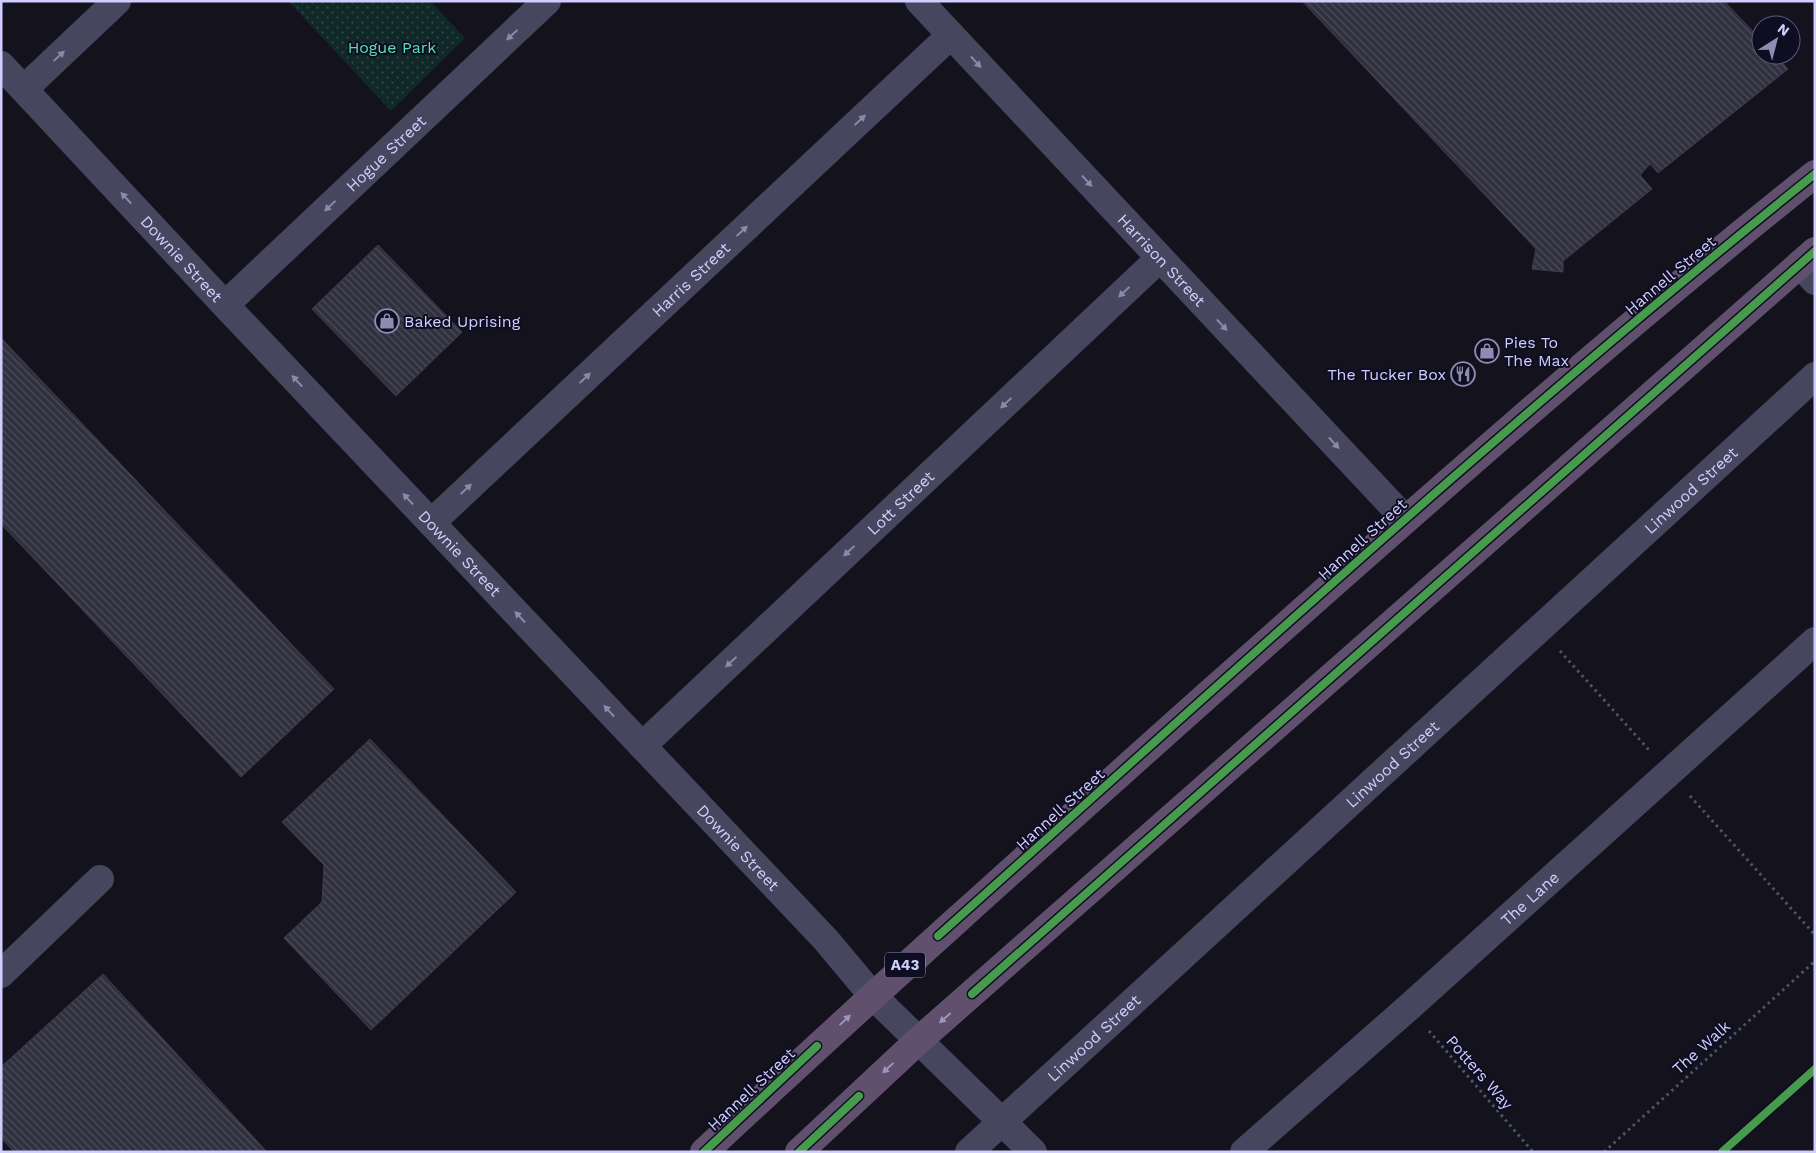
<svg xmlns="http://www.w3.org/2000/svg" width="1816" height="1153" viewBox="0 0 1816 1153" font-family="'Work Sans',sans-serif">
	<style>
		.green { fill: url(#green-dots) }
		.building { fill: url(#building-back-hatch); stroke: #3e3c51 }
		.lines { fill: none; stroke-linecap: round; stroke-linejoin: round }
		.path { stroke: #485864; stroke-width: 3; stroke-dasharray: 2.5 4; stroke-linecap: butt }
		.minor { stroke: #46475e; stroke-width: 28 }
		.trunk { stroke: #60506e; stroke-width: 28 }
		.cycleway-casing { stroke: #0f0d22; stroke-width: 11 }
		.cycleway { stroke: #469c4c; stroke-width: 8 }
		.oneway { fill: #8b8aae }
		.oneway2 { fill: #9e95be }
		.labels { text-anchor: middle; stroke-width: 4; stroke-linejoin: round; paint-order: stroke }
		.shield { fill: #0f0d22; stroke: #9694bd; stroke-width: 1 }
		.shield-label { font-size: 15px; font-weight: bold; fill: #d0ceff }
		.park-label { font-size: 16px; fill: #58e0b4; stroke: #0f0d22 }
		.street-label { font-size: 16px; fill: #d0ceff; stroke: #0f0d22 }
		.poi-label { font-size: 16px; fill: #d0ceff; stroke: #0f0d22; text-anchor: start }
	</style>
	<defs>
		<pattern id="green-dots" width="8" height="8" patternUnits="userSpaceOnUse" patternTransform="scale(1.25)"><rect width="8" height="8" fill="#102827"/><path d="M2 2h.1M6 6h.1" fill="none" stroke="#324647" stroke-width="1.8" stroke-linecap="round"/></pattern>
		<pattern id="building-back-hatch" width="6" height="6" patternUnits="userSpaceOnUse" patternTransform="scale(1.25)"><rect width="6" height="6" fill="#31303f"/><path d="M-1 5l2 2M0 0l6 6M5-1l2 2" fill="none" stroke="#4e4d5c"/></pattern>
	</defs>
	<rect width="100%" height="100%" fill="#13121d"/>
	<polygon class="green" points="288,1 430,1 465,38 391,111"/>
	<g class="building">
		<polygon points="1302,1 1724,1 1761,40 1761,55 1775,55 1788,69 1658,173 1650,164 1640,175 1652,189 1563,261 1563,272 1532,269 1536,249"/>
		<polygon points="378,245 462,332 396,396 312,309"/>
		<polygon points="1,338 334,689 241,777 1,524"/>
		<polygon points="370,739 516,892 371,1030 284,938 322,902 324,865 282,822"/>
		<polygon points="103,974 267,1152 14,1152 1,1138 1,1067"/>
	</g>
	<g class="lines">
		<g class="path">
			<polyline points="1560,651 1649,750"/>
			<polyline points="1690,796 1815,935"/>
			<polyline points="1429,1031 1533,1152"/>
			<polyline points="1604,1152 1815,961"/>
		</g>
		<g class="minor">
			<path id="s1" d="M919,1L1405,519"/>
			<path id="s2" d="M1,65L225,305L826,940L872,995L1033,1152"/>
			<polyline points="24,89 117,1"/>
			<polyline points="1800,264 1815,281"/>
			<path id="s3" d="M225,305L547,1"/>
			<path id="s4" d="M431,523L951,35"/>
			<path id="s5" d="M642,746L1160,258"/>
			<polyline points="1,974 100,879"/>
			<path id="s6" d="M969,1152L1815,376"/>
			<path id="s7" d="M1244,1152L1408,1008L1815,641"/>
		</g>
		<g class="trunk">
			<path d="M704,1152C871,996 1041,844 1211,692C1409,516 1607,340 1815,174"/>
			<polyline points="799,1152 918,1041 1815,251"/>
		</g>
		<g class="cycleway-casing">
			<g id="cycleway">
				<path d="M938,936C1227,678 1512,416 1815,174"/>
				<polyline points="972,994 1815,251"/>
				<polyline points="704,1152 817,1046"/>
				<polyline points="799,1152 859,1096"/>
				<polyline points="1722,1152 1815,1069"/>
			</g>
		</g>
		<use href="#cycleway" class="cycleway"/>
	</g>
	<defs><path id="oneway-solid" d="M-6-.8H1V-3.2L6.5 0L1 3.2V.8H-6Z" transform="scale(1.25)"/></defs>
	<g class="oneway">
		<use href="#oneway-solid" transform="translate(512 35) rotate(137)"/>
		<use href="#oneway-solid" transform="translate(59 56) rotate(-43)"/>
		<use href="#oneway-solid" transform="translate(976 62) rotate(47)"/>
		<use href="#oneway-solid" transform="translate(860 120) rotate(-43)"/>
		<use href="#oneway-solid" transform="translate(1087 181) rotate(47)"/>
		<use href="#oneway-solid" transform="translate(126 198) rotate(-133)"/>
		<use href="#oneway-solid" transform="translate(330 206) rotate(137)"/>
		<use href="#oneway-solid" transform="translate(742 231) rotate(-43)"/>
		<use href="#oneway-solid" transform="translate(1124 292) rotate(137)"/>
		<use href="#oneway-solid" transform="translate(1222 325) rotate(47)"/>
		<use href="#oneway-solid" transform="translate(585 378) rotate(-43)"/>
		<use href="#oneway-solid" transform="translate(297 381) rotate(-133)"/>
		<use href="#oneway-solid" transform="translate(1006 403) rotate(137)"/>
		<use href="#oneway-solid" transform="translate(1334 443) rotate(47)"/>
		<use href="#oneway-solid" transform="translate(466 489) rotate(-43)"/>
		<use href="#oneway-solid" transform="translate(408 499) rotate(-133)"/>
		<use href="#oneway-solid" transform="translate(849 551) rotate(137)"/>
		<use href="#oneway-solid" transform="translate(520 617) rotate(-133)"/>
		<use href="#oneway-solid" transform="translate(731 662) rotate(137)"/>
		<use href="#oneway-solid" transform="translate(609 711) rotate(-133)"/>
	</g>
	<g class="oneway2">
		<use href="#oneway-solid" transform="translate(945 1018) rotate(139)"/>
		<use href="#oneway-solid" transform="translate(845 1020) rotate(-43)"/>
		<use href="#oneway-solid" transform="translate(888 1068) rotate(137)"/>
	</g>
	<defs>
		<g id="shop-ring" transform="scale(1.25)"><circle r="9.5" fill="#0f0d22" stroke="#8e8cb0" stroke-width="1.5"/><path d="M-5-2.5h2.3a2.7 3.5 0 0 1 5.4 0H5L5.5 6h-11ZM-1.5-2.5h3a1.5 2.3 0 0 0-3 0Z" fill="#8e8cb0"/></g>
		<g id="restaurant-ring" transform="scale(1.25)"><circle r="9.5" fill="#0f0d22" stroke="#8e8cb0" stroke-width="1.5"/><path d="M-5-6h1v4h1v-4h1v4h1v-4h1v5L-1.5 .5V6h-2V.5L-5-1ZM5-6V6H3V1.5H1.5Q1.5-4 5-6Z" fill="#8e8cb0"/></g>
	</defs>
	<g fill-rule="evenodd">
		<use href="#shop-ring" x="387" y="321"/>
		<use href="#shop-ring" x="1487" y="351"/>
		<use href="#restaurant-ring" x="1463" y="374"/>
	</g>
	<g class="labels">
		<rect class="shield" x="885" y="952.5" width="40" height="25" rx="4"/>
		<g class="shield-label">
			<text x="905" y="970">A43</text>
		</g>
		<g class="park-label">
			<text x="392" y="53">Hogue Park</text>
		</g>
		<g class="street-label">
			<text dy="6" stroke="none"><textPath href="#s3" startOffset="221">Hogue Street</textPath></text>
			<text dy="6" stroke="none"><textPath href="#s2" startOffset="265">Downie Street</textPath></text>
			<text dy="6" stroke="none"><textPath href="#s1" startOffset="355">Harrison Street</textPath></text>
			<text transform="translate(1670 275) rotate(-40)" y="6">Hannell Street</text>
			<text dy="6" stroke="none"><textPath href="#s4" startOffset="356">Harris Street</textPath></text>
			<text dy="6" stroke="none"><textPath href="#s6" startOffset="979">Linwood Street</textPath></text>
			<text dy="6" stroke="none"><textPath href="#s5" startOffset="355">Lott Street</textPath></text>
			<text transform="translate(1362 539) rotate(-42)" y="6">Hannell Street</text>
			<text dy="6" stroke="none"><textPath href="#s2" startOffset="670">Downie Street</textPath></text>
			<text dy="6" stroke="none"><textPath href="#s6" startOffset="574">Linwood Street</textPath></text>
			<text transform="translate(1060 809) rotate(-42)" y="6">Hannell Street</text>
			<text dy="6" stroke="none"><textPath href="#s2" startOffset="1075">Downie Street</textPath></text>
			<text dy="6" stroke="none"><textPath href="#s7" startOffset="382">The Lane</textPath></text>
			<text dy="6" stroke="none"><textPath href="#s6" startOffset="169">Linwood Street</textPath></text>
			<text transform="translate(1701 1047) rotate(-42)" y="6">The Walk</text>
			<text transform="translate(1480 1072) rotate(49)" y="6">Potters Way</text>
			<text transform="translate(751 1089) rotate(-43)" y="6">Hannell Street</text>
		</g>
		<g class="poi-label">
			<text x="404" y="327">Baked Uprising</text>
			<text x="1504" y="348">Pies To<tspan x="1504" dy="18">The Max</tspan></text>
			<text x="1446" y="380" text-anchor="end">The Tucker Box</text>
		</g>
	</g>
	<rect width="1816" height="1153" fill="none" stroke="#d0ceff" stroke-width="5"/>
	<g transform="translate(1776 40) rotate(36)"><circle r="24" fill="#0f0d22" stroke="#5c5a7a"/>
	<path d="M0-4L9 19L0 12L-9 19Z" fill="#8e8cb0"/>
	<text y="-8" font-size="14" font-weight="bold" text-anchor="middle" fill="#d0ceff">N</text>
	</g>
</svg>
